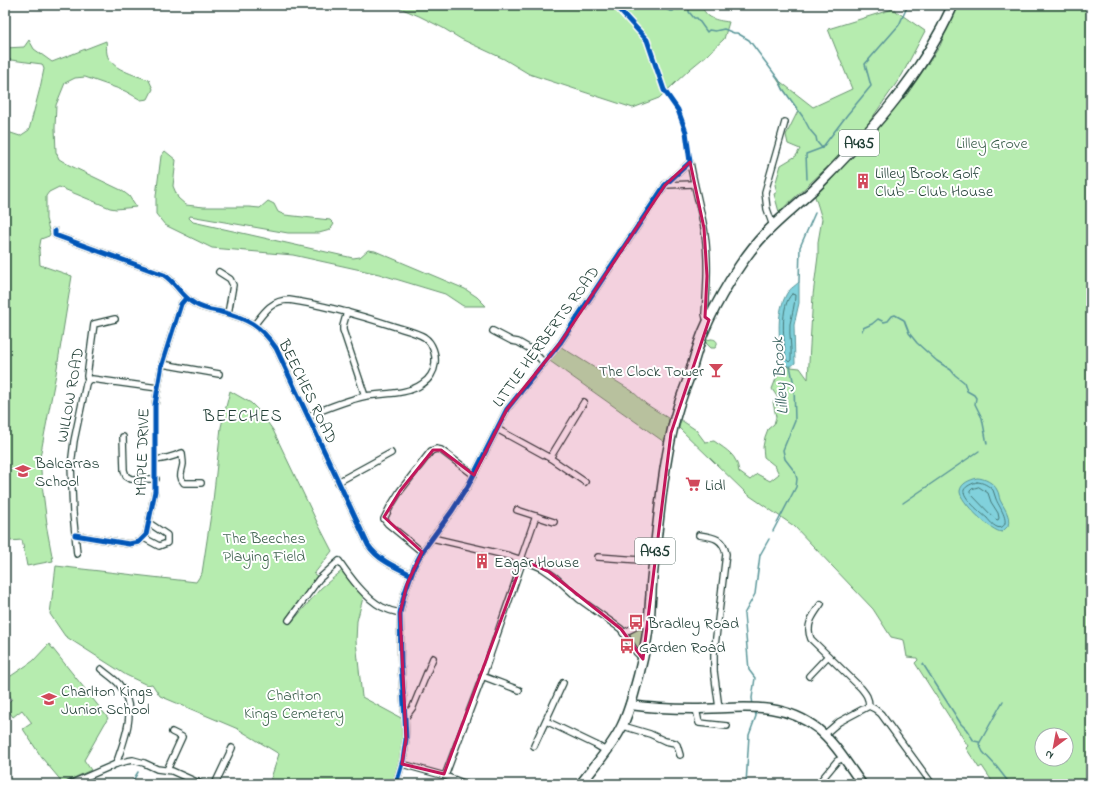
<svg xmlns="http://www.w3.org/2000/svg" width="1096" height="789" viewBox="0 0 1096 789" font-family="'Indie Flower',sans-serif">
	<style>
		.green { fill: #b6ecaf; stroke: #6a9472; fill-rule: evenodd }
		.water { fill: #81d1dc; stroke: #5a9699 }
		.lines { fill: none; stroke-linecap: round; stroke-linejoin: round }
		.shore { stroke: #467877; stroke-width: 1 }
		.stream { stroke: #5a9699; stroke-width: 1.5 }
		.street-casing { stroke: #1f3d34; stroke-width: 8 }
		.secondary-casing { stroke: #1f3d34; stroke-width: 11 }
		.primary-casing { stroke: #1f3d34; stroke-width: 12 }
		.street { stroke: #fff; stroke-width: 5.5 }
		.secondary { stroke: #fff; stroke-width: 8 }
		.primary { stroke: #fff; stroke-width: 9 }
		.cycleway-casing { stroke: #fff; stroke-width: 8 }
		.cycleway { stroke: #0057b8; stroke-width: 5 }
		.marked { fill: #c2185b; fill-opacity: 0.2; stroke: #c2185b; stroke-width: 3; stroke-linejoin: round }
		.labels { text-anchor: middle; stroke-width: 4; stroke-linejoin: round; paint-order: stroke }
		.shield { fill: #fff; stroke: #627771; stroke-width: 1 }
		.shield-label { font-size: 15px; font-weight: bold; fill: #1f3d34 }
		.park-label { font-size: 16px; fill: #3d604d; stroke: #fff }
		.poi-label { font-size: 16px; fill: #1f3d34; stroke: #fff; text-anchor: start }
		.street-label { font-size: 16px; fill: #1f3d34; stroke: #fff }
		.water-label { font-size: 17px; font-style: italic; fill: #38625e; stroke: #fff }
		.neighbourhood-label { font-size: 17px; letter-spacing: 1px; fill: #1f3d34; stroke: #fff }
	</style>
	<rect width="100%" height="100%" fill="#fff"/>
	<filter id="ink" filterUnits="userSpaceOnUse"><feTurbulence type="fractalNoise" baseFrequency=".025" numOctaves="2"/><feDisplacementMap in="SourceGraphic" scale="8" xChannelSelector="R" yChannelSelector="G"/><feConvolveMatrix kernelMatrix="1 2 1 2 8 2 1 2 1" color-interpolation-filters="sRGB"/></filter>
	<g filter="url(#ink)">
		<g class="green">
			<path d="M393,5H701C707,19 715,20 729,22L724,39L707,55L690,69L659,98L633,108L529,74L504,59L461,39L443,28L419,16Z"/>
			<path d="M953,5H1091V784H994L982,766L979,768L966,748L968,746L915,663L918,660L917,658L907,657L904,640L891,637L873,609L794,526L747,494L679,428L681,420L696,430L705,442L714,441C728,451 737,455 739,472L750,480L757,474L770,481L779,474L775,466L764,457L763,447L765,437L768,429L774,424L776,417L773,402L778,398L772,389L781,366L800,368L808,379L813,295L818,256V242L822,219L813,190L877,124L906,96L940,46L947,28ZM1042,735H1066V759H1042Z"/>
			<polygon points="893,9 925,31 902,75 863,131 835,160 779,212 774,194 777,192 775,185 781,165 796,156 800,149 788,144 786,135 798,111 777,79 813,107 852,89 828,29"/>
			<path d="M29,40L34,49L52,62L106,41C107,45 106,50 107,54C110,69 135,75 149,80L153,89L148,99L141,100L125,91L85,77L75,78L65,83L56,105L55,128L56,152L59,159L69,165L121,190L129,196L136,207L116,209L110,208L59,187L49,192L46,196V219L50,234L49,236L41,239L39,250L40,265L72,276L56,374L40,457L42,484L47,524H46L53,561L27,566L22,540L10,541L8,517H5V131L20,136L29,130L40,88L44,69L42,64L11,60L5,57V48L24,47Z"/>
			<polygon points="165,151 176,160 173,186 178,198 186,205 204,207 249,207 260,208 268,201 274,204 278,212 285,215 330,220 334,224 330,230 319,233 288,233 190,216 189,218 193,222 353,258 360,257 368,250 375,251 465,289 477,297 486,306 463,306 445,294 379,274 293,255 212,248 165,225 156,214 156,196 161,156"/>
			<path d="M711,339C715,339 718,341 717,345L715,348H711L706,343L707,340Z"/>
			<polygon points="558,345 632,391 646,404 671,420 667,444 547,359"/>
			<polygon points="230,391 251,403 260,412 273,430 316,520 332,551 314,574 317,576 286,618 292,622 321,588 343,570 364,594 357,621 356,641 362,697 401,718 405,718 406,739 396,784 269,784 279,754 238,729 160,696 152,684 147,685 126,675 65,636 50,614 56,566 196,582 202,573 213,501 221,427"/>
			<path d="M640,628L644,630L641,647L639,649C634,646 628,639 631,633Z"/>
			<polygon points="49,644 108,718 84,760 91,770 63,783 42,758 23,729 32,723 22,710 13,717 5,706 12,699 5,688 5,680 33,661"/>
		</g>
		<g class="water">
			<path d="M799,282V303L794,325L795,363L790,367L782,363C780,341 775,316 786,295C788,290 795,286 799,282Z"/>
			<path d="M977,478C984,478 994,483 997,490C999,493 999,497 1000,500C1004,508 1011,516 1008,526L1002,532C992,532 959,501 960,491C961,483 970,480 977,478Z"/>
		</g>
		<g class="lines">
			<g class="shore">
				<path d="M792,294L795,295C795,305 792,314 790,324C789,336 792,348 791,360L789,362L786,359C784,343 779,306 792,294Z"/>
				<path d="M977,482C983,482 989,486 993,490C994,493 995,496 996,499C998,505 1011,522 1002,527C997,530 990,522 987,518C982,514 962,497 964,490C966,486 973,483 977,482Z"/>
				<polygon points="979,487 988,493 991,502 998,513 999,518 998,520 995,519 970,493 970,491 972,489"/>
			</g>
			<g class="stream">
				<path d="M658,5L670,11H673L675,9C681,11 684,8 689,8V12L694,18H697L707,32L709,30L715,31L724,29L734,33H737L749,40L779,80L783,89L803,117L810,130L816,137L817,142L822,148"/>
				<polyline points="807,179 806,154 822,148 847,115 871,86 865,64 899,25 908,5"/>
				<polyline points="799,282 800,247 815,213"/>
				<polyline points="862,331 863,328 872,324 878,319 884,322 888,321 892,316 895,315 904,320 909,333 917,343 937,361 951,370 955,375 964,382 967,391 974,395 976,398 975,404 982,418 987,444"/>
				<polyline points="903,503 979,451"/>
				<polyline points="773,531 796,487 797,479 795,472 785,459 783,450 795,421 794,385 790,366"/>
				<polyline points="923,664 961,724 966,729 974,741 979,742"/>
				<polyline points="1003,701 979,744 983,752 996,766 1010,784"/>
				<polyline points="753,705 752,698 755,678 749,670 744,614 755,594 760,555 769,539"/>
				<polyline points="131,784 138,772"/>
				<polyline points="746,784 749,735 756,716 755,711"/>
				<polyline points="1083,784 1087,781 1091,777"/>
			</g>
			<g class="street-casing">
				<g id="street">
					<path d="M690,162C694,185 700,206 704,228C709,257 707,286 705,314L706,318L709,320"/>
					<polyline points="665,185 694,184"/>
					<polyline points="773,226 767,209 765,192 785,122"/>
					<path d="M55,231V235L164,275C177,283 181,297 195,304C203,309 212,310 221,312C247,318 261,326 276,348L368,545C378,560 395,567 410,574"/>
					<polyline points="219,272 230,279 233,285 228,314"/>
					<polyline points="347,312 343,326 343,330 365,396"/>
					<path d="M255,324C264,312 272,300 289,300C324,305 359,315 393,326C402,329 416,332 424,337C433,343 436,355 435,364C434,372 429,380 422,384C407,395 384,393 366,396C347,400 327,408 308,416"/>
					<polyline points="493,331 512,341 518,342 532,350 544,363"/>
					<polyline points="162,364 219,374"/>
					<polyline points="88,380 92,379 158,388"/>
					<polyline points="497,429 550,458 585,482"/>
					<polyline points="123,437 124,470 126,476 131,479 156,479"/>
					<polyline points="550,458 584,402"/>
					<path d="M155,460C165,459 172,457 182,453C182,456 183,460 183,464C182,472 178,476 184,483H201"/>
					<polyline points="338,482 391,453"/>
					<polyline points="517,510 554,522"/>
					<polyline points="75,535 129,544 139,542 146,535 155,491 155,405 162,364 181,304 186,298"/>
					<path d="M699,535C713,537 723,538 726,554L714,654V671L719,708"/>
					<polyline points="144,538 159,546 167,543 167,535 149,523"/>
					<polyline points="432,538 510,556 528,562 542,568 555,577 579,599 621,629 636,652 643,659"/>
					<polyline points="422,552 388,524 384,519 390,507 400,491 431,451 436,449 441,450 474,475"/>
					<polyline points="77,554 73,513 71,465 74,441 86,384 88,380 87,376 94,324 115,319"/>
					<polyline points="598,557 654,561"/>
					<polyline points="521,559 536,516"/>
					<path d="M821,604C813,615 805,625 811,639L861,688C866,694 869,698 869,706"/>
					<path d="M289,620L319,579L339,561C350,577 365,598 382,607C388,610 394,612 400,613"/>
					<polyline points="623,633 650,620"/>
					<polyline points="482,676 519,690"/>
					<polyline points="809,676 828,656"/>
					<polyline points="696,709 699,723 727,726"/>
					<polyline points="405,718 413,707 433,658"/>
					<polyline points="546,721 596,745 606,751"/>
					<polyline points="623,726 650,734 665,741 675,743 677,745 680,755"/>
					<polyline points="824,735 839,722 869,706 875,709 881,714 932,784"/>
					<polyline points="534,746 563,683"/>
					<polyline points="116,764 127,761 133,760 144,763 157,769 172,771 201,784"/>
					<polyline points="402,764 445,776 466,784"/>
					<polyline points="167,770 182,737 172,732"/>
					<polyline points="445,776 482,678 523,560"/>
					<path d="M70,784L116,764C125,738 139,707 118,683C113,678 107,674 101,669"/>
					<polyline points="215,784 232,748"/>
					<polyline points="396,784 403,760 406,739 405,718 401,665 400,613 404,595 414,567 422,552 452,511 468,486 507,409 560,343 665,185 690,162"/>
					<polyline points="818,784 837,761 843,758"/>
				</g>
			</g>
			<g class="secondary-casing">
				<path id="secondary" d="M630,705C651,708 673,709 694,709C738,709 780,699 818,729C836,744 848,765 862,784"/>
			</g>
			<g class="primary-casing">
				<path id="primary" d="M581,784C595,765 612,747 622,726C627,716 630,706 633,696C640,672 646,647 649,622C650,613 650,604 651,595C651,583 653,571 654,560C659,515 663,470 673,427C676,411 682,395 688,380C693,364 697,348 703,333C716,302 741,259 764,235C783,215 805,199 823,180C875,127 923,73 953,5"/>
			</g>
			<use href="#street" class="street"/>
			<use href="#secondary" class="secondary"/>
			<use href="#primary" class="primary"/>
			<g class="cycleway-casing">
				<g id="cycleway">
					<path d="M55,231V235L164,275C177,283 181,297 195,304C203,309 212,310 221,312C247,318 261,326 276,348L368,545C378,560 395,567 410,574"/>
					<polyline points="75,535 129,544 139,542 146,535 155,491 155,405 162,364 181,304 186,298"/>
					<polyline points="396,784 403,760 406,739 405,718 401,665 400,613 404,595 414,567 422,552 452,511 468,486 507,409 560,343 665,185 690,162 686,132 678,110 664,90 647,40 615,5"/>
				</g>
			</g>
			<use href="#cycleway" class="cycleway"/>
		</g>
	</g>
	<path class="marked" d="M690,162L704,228L707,276L705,317L709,320L671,433L643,659L621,629L549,572L523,560L444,774L402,764L406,739L400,613L407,584L422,552L384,517L400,491L433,450H441L474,475L507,409L560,343L665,185Z"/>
	<defs>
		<g id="building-bare" transform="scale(1.2)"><path d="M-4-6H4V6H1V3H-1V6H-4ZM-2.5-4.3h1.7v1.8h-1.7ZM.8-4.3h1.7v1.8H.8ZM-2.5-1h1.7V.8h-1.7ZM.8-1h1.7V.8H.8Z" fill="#d1495b" stroke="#fff" stroke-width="2.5" paint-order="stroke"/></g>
		<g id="bar-bare" transform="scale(1.2)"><path d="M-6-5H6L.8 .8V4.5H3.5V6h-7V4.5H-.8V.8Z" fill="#d1495b" stroke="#fff" stroke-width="2.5" paint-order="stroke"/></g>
		<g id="school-bare" transform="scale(1.2)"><path d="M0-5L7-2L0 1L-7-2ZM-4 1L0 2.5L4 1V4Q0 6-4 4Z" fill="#d1495b" stroke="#fff" stroke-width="2.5" paint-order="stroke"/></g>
		<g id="supermarket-bare" transform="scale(1.2)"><path d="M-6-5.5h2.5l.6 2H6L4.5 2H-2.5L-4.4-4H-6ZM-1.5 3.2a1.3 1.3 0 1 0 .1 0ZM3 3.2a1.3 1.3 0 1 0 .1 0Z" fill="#d1495b" stroke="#fff" stroke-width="2.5" paint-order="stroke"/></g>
		<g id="bus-bare" transform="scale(1.2)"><path d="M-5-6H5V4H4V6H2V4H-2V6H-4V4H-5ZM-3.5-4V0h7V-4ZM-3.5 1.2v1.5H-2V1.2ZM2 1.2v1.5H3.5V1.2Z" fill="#d1495b" stroke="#fff" stroke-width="2.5" paint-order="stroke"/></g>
	</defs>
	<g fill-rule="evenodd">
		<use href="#building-bare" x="863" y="181"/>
		<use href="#bar-bare" x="716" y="370"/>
		<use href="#school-bare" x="23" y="471"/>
		<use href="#supermarket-bare" x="693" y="484"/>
		<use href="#building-bare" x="482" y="561"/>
		<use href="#bus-bare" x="636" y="622"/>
		<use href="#bus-bare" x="627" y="646"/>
		<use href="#school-bare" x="49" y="699"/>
	</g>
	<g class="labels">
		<g class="shield">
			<rect x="839" y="130" width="40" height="26" rx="3"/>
			<rect x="635" y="538" width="40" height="26" rx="3"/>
		</g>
		<g class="shield-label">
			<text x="859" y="148">A435</text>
			<text x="655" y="556">A435</text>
		</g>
		<g class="park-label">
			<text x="992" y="148">Lilley Grove</text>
			<text x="264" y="543">The Beeches<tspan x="264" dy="18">Playing Field</tspan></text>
			<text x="294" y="700">Charlton<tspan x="294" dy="18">Kings Cemetery</tspan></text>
		</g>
		<g class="poi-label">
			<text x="875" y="178">Lilley Brook Golf<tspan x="875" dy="18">Club - Club House</tspan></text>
			<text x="704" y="376" text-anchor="end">The Clock Tower</text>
			<text x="35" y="468">Balcarras<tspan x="35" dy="18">School</tspan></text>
			<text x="705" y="490">Lidl</text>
			<text x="494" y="567">Eagar House</text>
			<text x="648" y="628">Bradley Road</text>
			<text x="639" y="652">Garden Road</text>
			<text x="61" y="696">Charlton Kings<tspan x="61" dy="18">Junior School</tspan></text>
		</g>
		<g class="street-label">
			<text transform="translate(545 336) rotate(-54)" y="6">LITTLE HERBERTS ROAD</text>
			<text transform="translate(309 391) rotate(64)" y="6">BEECHES ROAD</text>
			<text transform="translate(69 395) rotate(-80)" y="6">WILLOW ROAD</text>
			<text transform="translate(141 452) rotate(-88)" y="6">MAPLE DRIVE</text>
		</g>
		<g class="water-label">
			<text transform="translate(779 376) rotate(-94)" y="6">Lilley Brook</text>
		</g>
		<g class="neighbourhood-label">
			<text x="243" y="421">BEECHES</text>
		</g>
	</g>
	<rect width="1096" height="789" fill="none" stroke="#fff" stroke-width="20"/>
	<rect x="10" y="10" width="1076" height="769" fill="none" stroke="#1f3d34" stroke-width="1.5" filter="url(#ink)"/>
	<g transform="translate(1054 747) rotate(212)"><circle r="19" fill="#ffffff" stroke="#a5b1ae"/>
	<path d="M0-3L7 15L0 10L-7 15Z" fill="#d1495b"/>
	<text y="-6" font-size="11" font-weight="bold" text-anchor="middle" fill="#1f3d34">N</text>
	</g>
</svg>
